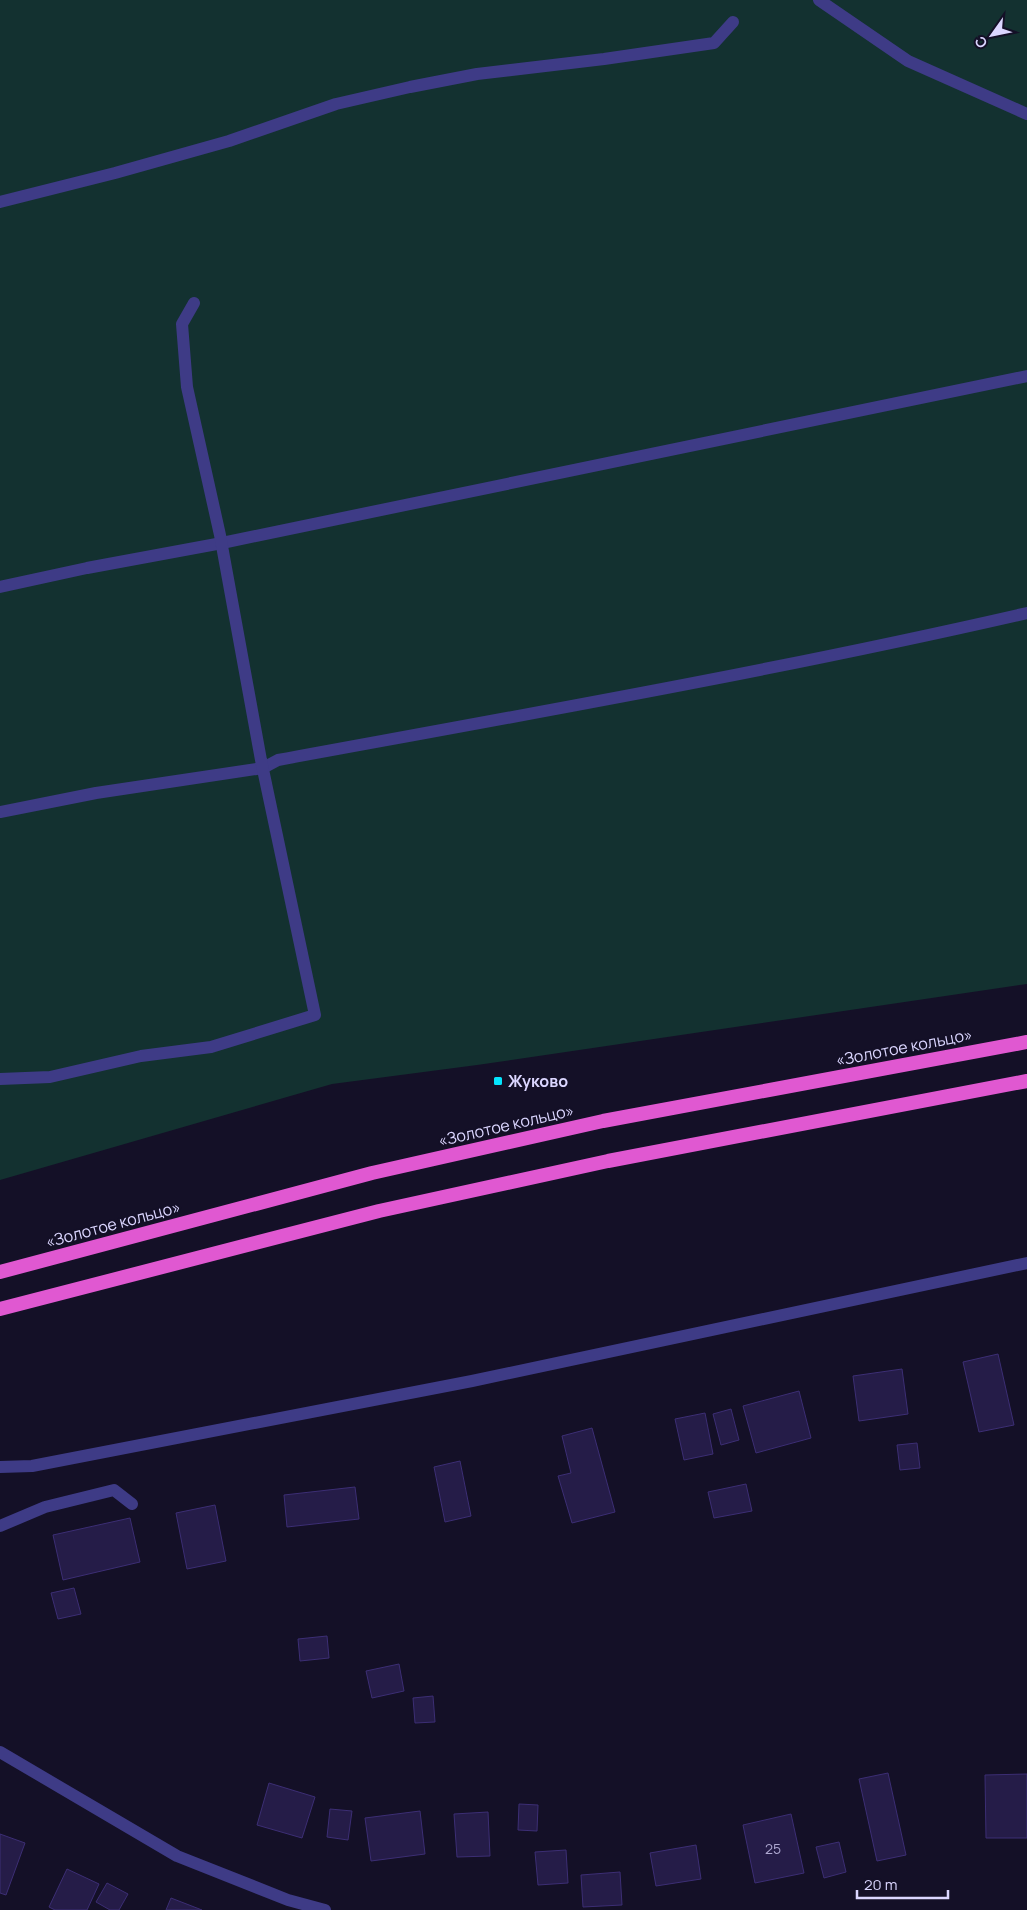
<svg xmlns="http://www.w3.org/2000/svg" width="1027" height="1910" viewBox="0 0 1027 1910" font-family="Manrope,sans-serif">
	<style>
		.green { fill: #133130 }
		.building { fill: #251c48; stroke: #3c2e74 }
		.lines { fill: none; stroke-linecap: round; stroke-linejoin: round }
		.service { stroke: #3e3b86; stroke-width: 12 }
		.minor { stroke: #3e3b86; stroke-width: 12 }
		.trunk { stroke: #e058d1; stroke-width: 14 }
		.poi-dot { fill: #04e4fd; stroke: #141027; stroke-width: 2 }
		.labels { text-anchor: middle; stroke-width: 4; stroke-linejoin: round; paint-order: stroke }
		.number-label { font-size: 14px; fill: #aea8d1 }
		.street-label { font-size: 16px; fill: #dbd6ff; stroke: #141027 }
		.poi-label { font-size: 16px; font-weight: bold; fill: #dbd6ff; stroke: #141027; text-anchor: start }
	</style>
	<rect width="100%" height="100%" fill="#141027"/>
	<polygon class="green" points="0,0 1027,0 1027,984 477,1065 332,1084 0,1180"/>
	<g class="building">
		<polygon points="998,1354 1014,1425 979,1432 963,1362"/>
		<polygon points="902,1369 908,1414 859,1421 853,1376"/>
		<polygon points="799,1391 811,1438 756,1453 743,1406"/>
		<polygon points="731,1409 739,1440 721,1445 713,1414"/>
		<polygon points="705,1413 713,1454 684,1460 675,1419"/>
		<polygon points="592,1428 615,1512 572,1523 558,1476 571,1473 562,1436"/>
		<polygon points="917,1443 920,1468 900,1470 897,1445"/>
		<polygon points="460,1461 471,1516 445,1522 434,1467"/>
		<polygon points="746,1484 752,1511 714,1518 708,1492"/>
		<polygon points="355,1487 359,1519 287,1527 284,1495"/>
		<polygon points="215,1505 226,1561 187,1569 176,1513"/>
		<polygon points="130,1518 140,1562 63,1580 53,1535"/>
		<polygon points="74,1588 81,1614 58,1619 51,1593"/>
		<polygon points="327,1636 329,1658 300,1661 298,1639"/>
		<polygon points="399,1664 404,1691 372,1698 366,1671"/>
		<polygon points="433,1696 435,1722 415,1723 413,1698"/>
		<polygon points="888,1773 906,1855 877,1861 859,1779"/>
		<polygon points="1027,1774 1027,1838 986,1838 985,1775"/>
		<polygon points="269,1783 315,1797 302,1838 257,1825"/>
		<polygon points="519,1804 538,1805 537,1831 518,1830"/>
		<polygon points="330,1809 352,1811 348,1840 327,1837"/>
		<polygon points="420,1811 425,1854 371,1861 365,1818"/>
		<polygon points="488,1812 490,1856 457,1857 454,1814"/>
		<polygon points="791,1814 804,1873 755,1883 743,1825"/>
		<polygon points="0,1834 25,1843 6,1895 0,1893"/>
		<polygon points="839,1842 846,1872 824,1878 816,1847"/>
		<polygon points="696,1845 701,1879 656,1886 650,1853"/>
		<polygon points="566,1850 568,1883 538,1885 535,1852"/>
		<polygon points="67,1869 99,1884 87,1910 55,1910 49,1907"/>
		<polygon points="620,1872 622,1905 583,1907 581,1875"/>
		<polygon points="107,1883 128,1894 119,1910 110,1910 96,1902"/>
		<polygon points="171,1898 202,1910 166,1910"/>
	</g>
	<g class="lines">
		<polyline class="service" points="0,1526 45,1507 114,1490 132,1504"/>
		<g class="minor">
			<polyline points="819,0 908,61 1027,114"/>
			<polyline points="0,202 115,173 229,141 336,104 410,87 477,74 604,59 714,43 733,22"/>
			<polyline points="0,587 87,568 222,543 1027,376"/>
			<path d="M0,812L96,793L263,768L278,760C528,714 779,670 1027,613"/>
			<polyline points="0,1079 50,1077 141,1056 211,1047 315,1015 261,760 220,535 187,387 182,324 194,303"/>
			<polyline points="0,1467 32,1466 472,1381 1027,1263"/>
			<polyline points="0,1752 177,1856 288,1900 325,1910"/>
		</g>
		<g class="trunk">
			<polyline points="0,1272 372,1173 603,1121 1027,1042"/>
			<polyline points="0,1309 379,1211 608,1161 1027,1081"/>
		</g>
	</g>
	<rect class="poi-dot" x="493" y="1076" width="10" height="10" rx="2.5"/>
	<g class="labels">
		<g class="number-label">
			<text x="773" y="1854">25</text>
		</g>
		<g class="street-label">
			<text transform="translate(904 1047) rotate(-11)" y="6">«Золотое кольцо»</text>
			<text transform="translate(506 1125) rotate(-13)" y="6">«Золотое кольцо»</text>
			<text transform="translate(113 1224) rotate(-15)" y="6">«Золотое кольцо»</text>
		</g>
		<g class="poi-label">
			<text x="508" y="1087">Жуково</text>
		</g>
	</g>
	<g transform="translate(992 35) rotate(237)" stroke="#141027" stroke-width="4" paint-order="stroke">
	<path d="M0-4L9 19L0 12L-9 19Z" fill="#dbd6ff"/>
	<text y="-8" font-size="14" font-weight="bold" text-anchor="middle" fill="#dbd6ff">С</text>
	</g>
	<path d="M857 1890v8h91v-8" fill="none" stroke="#dbd6ff" stroke-width="2.5"/>
	<text x="864" y="1890" font-size="15" fill="#dbd6ff" stroke="#141027" stroke-width="4" paint-order="stroke">20 m</text>
</svg>
